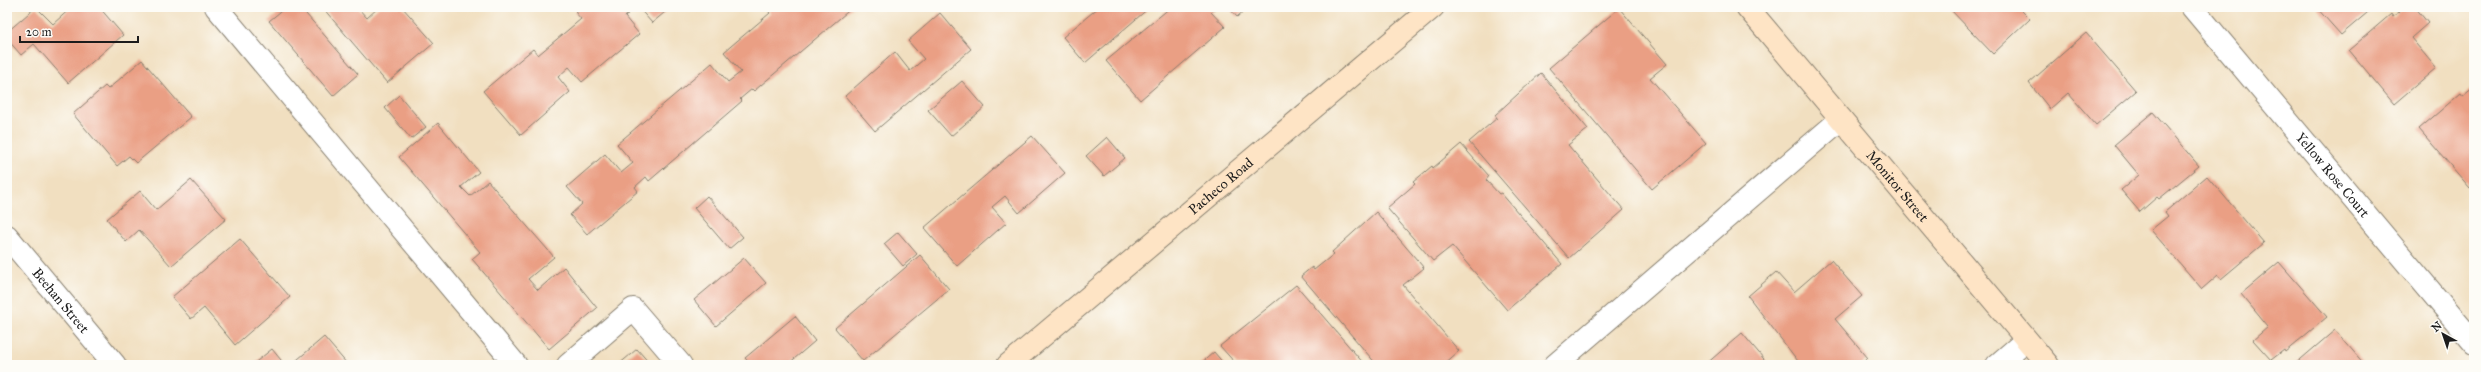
<svg xmlns="http://www.w3.org/2000/svg" width="2481" height="372" viewBox="0 0 2481 372" font-family="'IM FELL Great Primer',serif">
	<style>
		.building { fill: #ea9f84 }
		.lines { fill: none; stroke-linecap: round; stroke-linejoin: round }
		.street-casing { stroke: #867e6e; stroke-width: 24 }
		.secondary-casing { stroke: #867e6e; stroke-width: 24 }
		.street { stroke: #fff; stroke-width: 22 }
		.secondary { stroke: #fee4c5; stroke-width: 22 }
		.labels { text-anchor: middle; stroke-width: 4; stroke-linejoin: round; paint-order: stroke }
		.street-label { font-size: 14px; fill: #1c1c1c; stroke: #fdfcf7 }
	</style>
	<rect width="100%" height="100%" fill="#fdfcf7"/>
	<filter id="ink" filterUnits="userSpaceOnUse"><feTurbulence type="fractalNoise" baseFrequency=".025" numOctaves="2"/><feDisplacementMap in="SourceGraphic" scale="8" xChannelSelector="R" yChannelSelector="G"/><feConvolveMatrix kernelMatrix="1 2 1 2 8 2 1 2 1" color-interpolation-filters="sRGB"/></filter>
	<filter id="wash" filterUnits="userSpaceOnUse"><feTurbulence type="fractalNoise" baseFrequency=".012" numOctaves="4" result="noise"/><feDisplacementMap in="SourceGraphic" scale="16" xChannelSelector="R" yChannelSelector="G"/><feGaussianBlur stdDeviation="0.9" result="paint"/><feColorMatrix in="noise" values="0 0 0 0 0 0 0 0 0 0 0 0 0 0 0 0 0 1.4 0 .05"/><feComposite in="paint" operator="in"/></filter>
	<g filter="url(#wash)">
		<rect width="100%" height="100%" fill="#f1dfc0"/>
		<g id="blocks">
			<g class="building">
				<polygon points="36,7 53,24 72,7 99,7 123,35 68,83 34,44 21,55 7,39 7,32"/>
				<polygon points="286,7 300,7 358,74 333,96 269,21"/>
				<polygon points="322,7 357,7 367,18 379,7 402,7 434,43 387,83"/>
				<polygon points="581,7 634,7 625,17 639,34 582,82 569,67 558,77 570,92 521,135 483,91 533,49 538,55 581,19 575,12"/>
				<polygon points="638,7 671,7 652,23"/>
				<polygon points="765,7 853,7 754,91 752,89 740,99 742,101 649,181 646,177 635,187 638,191 587,234 570,215 582,204 567,187 605,154 621,173 633,163 617,144 712,63 728,82 741,72 724,52 770,13"/>
				<polygon points="1099,7 1150,7 1085,63 1063,37"/>
				<polygon points="1171,7 1217,7 1211,12 1225,27 1140,100 1106,61"/>
				<polygon points="1228,7 1248,7 1237,17"/>
				<polygon points="1948,7 2018,7 2030,19 1993,54"/>
				<polygon points="2316,7 2374,7 2341,35"/>
				<polygon points="2405,7 2415,7 2428,23 2411,38 2436,68 2394,104 2349,50 2391,14 2393,17"/>
				<polygon points="1619,8 1667,64 1650,78 1706,143 1652,189 1549,68"/>
				<polygon points="940,13 971,49 875,131 845,96 895,52 910,71 924,59 908,41"/>
				<polygon points="2086,33 2136,91 2096,125 2068,93 2050,109 2029,83"/>
				<polygon points="142,60 191,117 136,163 129,156 117,166 73,114 105,86 108,89"/>
				<polygon points="1541,73 1588,129 1568,145 1624,210 1569,258 1469,142 1497,118 1495,115"/>
				<polygon points="962,81 985,107 951,136 928,110"/>
				<polygon points="2474,87 2474,184 2470,188 2419,129 2461,93 2463,96"/>
				<polygon points="399,95 426,127 411,139 385,108"/>
				<polygon points="2153,112 2199,166 2159,199 2157,197 2140,212 2121,190 2139,175 2114,145"/>
				<polygon points="438,123 479,172 461,187 470,196 488,181 554,257 528,279 538,290 564,267 597,308 549,349 472,259 480,252 399,157"/>
				<polygon points="1032,136 1065,173 1019,213 1005,196 992,207 1006,223 957,266 924,228"/>
				<polygon points="1107,137 1125,158 1104,176 1086,156"/>
				<polygon points="1461,144 1489,176 1486,180 1499,194 1501,193 1562,264 1507,310 1452,246 1433,261 1387,208 1415,184 1413,182 1432,166 1433,168"/>
				<polygon points="2207,176 2264,243 2221,279 2218,275 2202,289 2151,230 2168,216 2165,212"/>
				<polygon points="191,180 226,219 171,266 139,230 126,242 107,219 140,191 156,210"/>
				<polygon points="707,196 743,237 729,249 694,208"/>
				<polygon points="1376,212 1424,268 1403,285 1459,351 1443,365 1377,365 1301,276 1312,267 1314,270 1334,254 1332,252"/>
				<polygon points="898,232 917,254 903,266 884,244"/>
				<polygon points="240,239 290,297 235,345 204,308 191,319 172,297"/>
				<polygon points="920,255 949,289 863,361 835,328"/>
				<polygon points="744,258 766,283 716,326 694,300"/>
				<polygon points="1831,260 1862,296 1835,319 1868,358 1860,365 1801,365 1748,296 1776,272 1794,292"/>
				<polygon points="2279,262 2327,317 2285,352 2284,350 2271,360 2253,340 2268,327 2241,294"/>
				<polygon points="1296,285 1365,365 1237,365 1220,346"/>
				<polygon points="795,316 815,341 787,365 751,365 745,358"/>
				<polygon points="2335,330 2365,365 2294,365"/>
				<polygon points="1742,333 1769,365 1705,365"/>
				<polygon points="324,337 348,365 291,365"/>
				<polygon points="272,349 285,365 252,365"/>
				<polygon points="637,349 651,365 618,365"/>
				<polygon points="1214,352 1225,365 1199,365"/>
			</g>
		</g>
	</g>
	<g filter="url(#ink)">
		<use href="#blocks" fill-opacity="0" stroke="#867e6e" stroke-width="1"/>
		<g class="lines">
			<g class="street-casing">
				<g id="street">
					<polyline points="216,7 516,365"/>
					<path id="s1" d="M2192,7L2474,343"/>
					<path id="s2" d="M7,236L115,365"/>
					<polyline points="568,365 633,309 681,365"/>
					<polyline points="1555,365 1841,119"/>
					<polyline points="1997,365 2026,340"/>
				</g>
			</g>
			<g class="secondary-casing">
				<g id="secondary">
					<path id="s3" d="M1747,7L2048,365"/>
					<path id="s4" d="M1008,365L1433,7"/>
				</g>
			</g>
			<use href="#street" class="street"/>
			<use href="#secondary" class="secondary"/>
		</g>
	</g>
	<g class="labels">
		<g class="street-label">
			<text dy="5" stroke="none"><textPath href="#s1" startOffset="219">Yellow Rose Court</textPath></text>
			<text dy="5" stroke="none"><textPath href="#s4" startOffset="278">Pacheco Road</textPath></text>
			<text dy="5" stroke="none"><textPath href="#s3" startOffset="234">Monitor Street</textPath></text>
			<text dy="5" stroke="none"><textPath href="#s2" startOffset="84">Beehan Street</textPath></text>
		</g>
	</g>
	<rect width="2481" height="372" fill="none" stroke="#fdfcf7" stroke-width="24"/>
	<g transform="translate(2443 334) rotate(320)" stroke="#fdfcf7" stroke-width="3" paint-order="stroke">
	<path d="M0-3L7 15L0 10L-7 15Z" fill="#1c1c1c"/>
	<text y="-6" font-size="11" font-weight="bold" text-anchor="middle" fill="#1c1c1c">N</text>
	</g>
	<path d="M20 36v6h118v-6" fill="none" stroke="#1c1c1c" stroke-width="2"/>
	<text x="26" y="36" font-size="12" fill="#1c1c1c" stroke="#fdfcf7" stroke-width="3" paint-order="stroke">20 m</text>
</svg>
